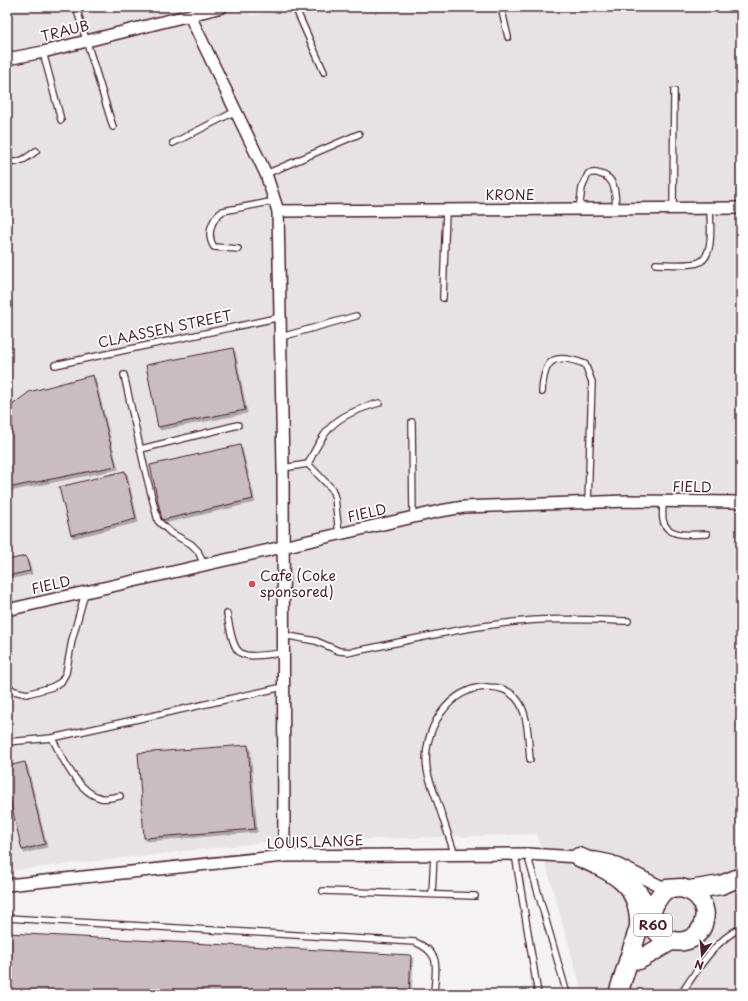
<svg xmlns="http://www.w3.org/2000/svg" width="748" height="1001" viewBox="0 0 748 1001" font-family="'Playpen Sans',sans-serif">
	<style>
		.built { fill: #e7e2e3 }
		.building { fill: #cabdc1; stroke: #4a1f2b; filter: url(#shadow) }
		.lines { fill: none; stroke-linecap: round; stroke-linejoin: round }
		.service-casing { stroke: #4a1f2b; stroke-width: 8 }
		.minor-casing { stroke: #4a1f2b; stroke-width: 14 }
		.primary-casing { stroke: #4a1f2b; stroke-width: 21 }
		.service { stroke: #fff; stroke-width: 5.5 }
		.minor { stroke: #fff; stroke-width: 11 }
		.primary { stroke: #fff; stroke-width: 18 }
		.poi-dot { fill: #d1495b; stroke: #fff; stroke-width: 1.5 }
		.labels { text-anchor: middle; stroke-width: 3.5; stroke-linejoin: round; paint-order: stroke }
		.shield { fill: #fff; stroke: #80626b; stroke-width: 1 }
		.shield-label { font-size: 13px; font-weight: bold; fill: #4a1f2b }
		.street-label { font-size: 14px; fill: #4a1f2b; stroke: #fff }
		.poi-label { font-size: 14px; fill: #4a1f2b; stroke: #fff; text-anchor: start }
	</style>
	<defs>
		<filter id="shadow"><feDropShadow dx="2" dy="3" stdDeviation="0" flood-color="#0004"/></filter>
	</defs>
	<rect width="100%" height="100%" fill="#f4f2f2"/>
	<filter id="ink" filterUnits="userSpaceOnUse"><feTurbulence type="fractalNoise" baseFrequency=".025" numOctaves="2"/><feDisplacementMap in="SourceGraphic" scale="8" xChannelSelector="R" yChannelSelector="G"/><feConvolveMatrix kernelMatrix="1 2 1 2 8 2 1 2 1" color-interpolation-filters="sRGB"/></filter>
	<g filter="url(#ink)">
		<polygon class="built" points="7,7 246,7 251,16 290,7 741,7 741,994 583,994 537,834 265,842 7,871"/>
		<g class="building">
			<polygon points="233,348 245,410 158,427 146,365"/>
			<polygon points="93,375 116,466 7,488 7,409 29,392"/>
			<polygon points="240,445 253,499 162,520 150,465"/>
			<polygon points="125,471 136,519 71,535 59,487"/>
			<polygon points="26,556 30,571 7,576 7,560"/>
			<polygon points="248,745 255,829 144,838 138,753"/>
			<polygon points="25,762 45,844 22,850 7,787 7,766"/>
			<polygon points="7,933 411,955 409,994 7,994"/>
		</g>
		<g class="lines">
			<g class="service-casing">
				<g id="service">
					<polyline points="76,7 113,127"/>
					<polyline points="295,7 324,72"/>
					<polyline points="501,7 508,37"/>
					<polyline points="43,52 61,120"/>
					<polyline points="173,143 236,111"/>
					<path d="M7,162C19,164 27,158 36,151"/>
					<polyline points="266,174 359,134"/>
					<path d="M579,209L582,188L588,174C593,172 596,172 600,174C617,178 615,195 616,209"/>
					<polyline points="673,209 674,91"/>
					<path d="M238,249L214,247C206,235 211,219 223,211L275,201"/>
					<path d="M656,264C669,264 685,266 697,263C715,259 710,223 710,209"/>
					<polyline points="443,298 446,210"/>
					<polyline points="281,337 356,316"/>
					<polyline points="55,365 281,317"/>
					<polyline points="124,375 145,470 158,521 171,533 191,544 198,551 204,565"/>
					<path d="M542,392C544,359 553,352 585,364L592,382L588,502"/>
					<polyline points="412,422 413,517"/>
					<polyline points="141,449 238,425"/>
					<path d="M308,464C327,425 336,415 379,403"/>
					<polyline points="283,468 308,464 332,489 335,498 339,534"/>
					<path d="M663,501C663,507 662,514 663,520C667,539 693,534 707,534"/>
					<path d="M227,614C236,661 236,658 283,653"/>
					<path d="M283,635L316,641L339,651L351,652C408,641 466,626 525,621C559,618 594,620 628,621"/>
					<polyline points="7,685 14,691 27,694 52,687 61,682 66,673 72,640 85,593"/>
					<path d="M52,738C62,757 78,793 101,798C106,799 114,797 120,796"/>
					<polyline points="7,742 52,738 283,687"/>
					<polyline points="515,854 538,994"/>
					<polyline points="527,854 567,994"/>
					<path d="M455,855C448,835 442,815 435,795C432,786 428,777 427,769C421,732 449,685 489,687C499,687 508,689 516,698C529,712 528,741 530,759"/>
					<polyline points="323,891 475,896"/>
					<polyline points="432,894 434,855"/>
					<path d="M7,918L415,942C443,954 435,968 434,994"/>
					<path d="M681,994C697,970 715,940 741,928"/>
				</g>
			</g>
			<g class="minor-casing">
				<g id="minor">
					<polyline points="190,16 266,174 278,211 283,468 284,856"/>
					<polyline points="7,59 43,52 222,7"/>
					<polyline points="278,211 741,208"/>
					<polyline points="7,610 440,511 464,507 627,501 741,502"/>
					<polyline points="634,881 652,907"/>
					<polyline points="7,885 284,856 527,854 596,858 611,861 666,889"/>
				</g>
			</g>
			<g class="primary-casing">
				<g id="primary">
					<path d="M579,857C613,872 641,884 639,927L618,994"/>
					<path d="M681,888C693,891 701,896 704,909C706,915 704,921 702,927C685,961 624,930 666,889Z"/>
					<polyline points="690,890 721,885 741,877"/>
					<polyline points="639,960 671,941"/>
				</g>
			</g>
			<use href="#service" class="service"/>
			<use href="#minor" class="minor"/>
			<use href="#primary" class="primary"/>
		</g>
	</g>
	<circle class="poi-dot" cx="252" cy="584" r="4"/>
	<g class="labels">
		<rect class="shield" x="634" y="914" width="38" height="22" rx="3"/>
		<g class="shield-label">
			<text x="653" y="930">R60</text>
		</g>
		<g class="street-label">
			<text transform="translate(65 31) rotate(-14)" y="5">TRAUB</text>
			<text x="510" y="200">KRONE</text>
			<text transform="translate(165 329) rotate(-12)" y="5">CLAASSEN STREET</text>
			<text transform="translate(692 487) rotate(1)" y="5">FIELD</text>
			<text transform="translate(367 513) rotate(-13)" y="5">FIELD</text>
			<text transform="translate(51 585) rotate(-13)" y="5">FIELD</text>
			<text transform="translate(315 842) rotate(-2)" y="5">LOUIS LANGE</text>
		</g>
		<g class="poi-label">
			<text x="260" y="581">Cafe (Coke<tspan x="260" dy="16">sponsored)</tspan></text>
		</g>
	</g>
	<rect width="748" height="1001" fill="none" stroke="#fff" stroke-width="24"/>
	<rect x="12" y="12" width="724" height="977" fill="none" stroke="#4a1f2b" stroke-width="1.5" filter="url(#ink)"/>
	<g transform="translate(702 955) rotate(196)" stroke="#ffffff" stroke-width="3" paint-order="stroke">
	<path d="M0-3L7 15L0 10L-7 15Z" fill="#4a1f2b"/>
	<text y="-6" font-size="11" font-weight="bold" text-anchor="middle" fill="#4a1f2b">N</text>
	</g>
</svg>
